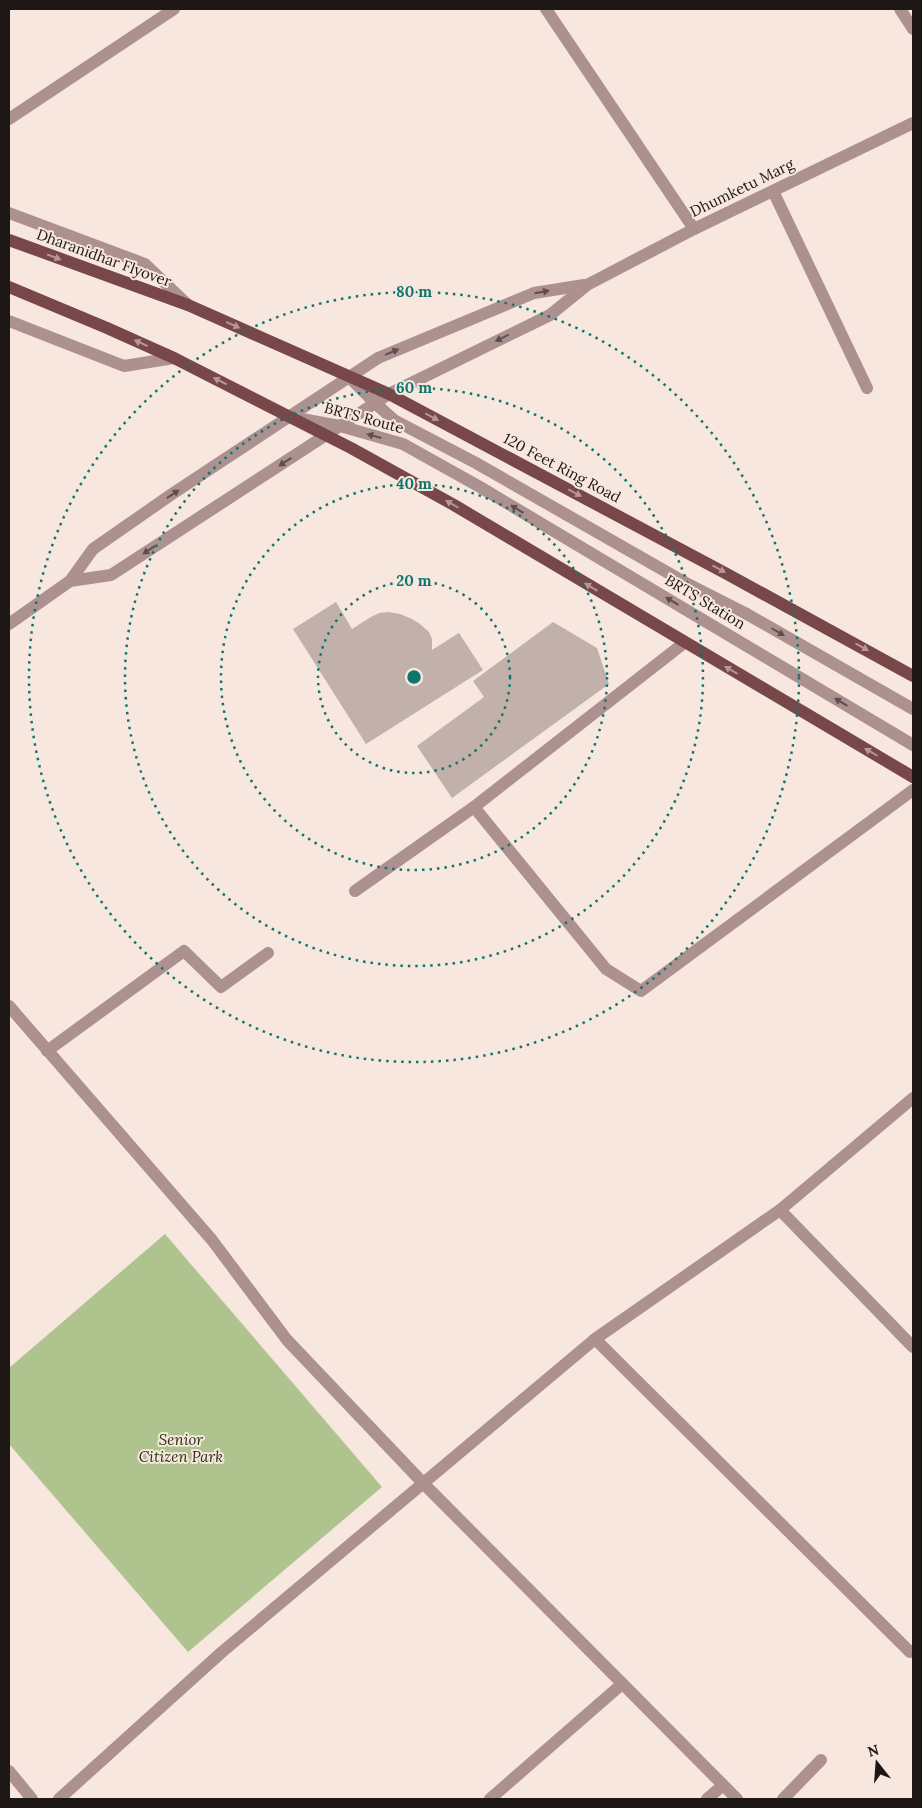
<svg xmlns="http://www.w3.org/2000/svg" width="922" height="1808" viewBox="0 0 922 1808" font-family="Lora,serif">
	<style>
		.green { fill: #aec38e }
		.building { fill: #c1b1aa }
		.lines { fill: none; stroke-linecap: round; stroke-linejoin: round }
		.service { stroke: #ad9191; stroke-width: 12 }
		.minor { stroke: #ad9191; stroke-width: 12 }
		.tertiary { stroke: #ad9191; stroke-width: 12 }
		.primary { stroke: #77474a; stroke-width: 12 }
		.oneway { fill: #b79794 }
		.oneway2 { fill: #5e4e4d }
		.ring { fill: none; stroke: #0f766e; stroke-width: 2.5; stroke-dasharray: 2.5 5 }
		.labels { text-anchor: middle; stroke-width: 4; stroke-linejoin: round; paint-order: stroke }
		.street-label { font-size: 15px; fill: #1d1715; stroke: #f7e7df }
		.park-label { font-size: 15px; font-style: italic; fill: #27340c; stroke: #f7e7df }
		.centre { fill: #0f766e; stroke: #f7e7df; stroke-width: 2.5 }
		.ring-label { font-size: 15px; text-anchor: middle; font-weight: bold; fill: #0f766e; stroke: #f7e7df; stroke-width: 4; stroke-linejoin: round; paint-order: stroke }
	</style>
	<rect width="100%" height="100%" fill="#f7e7df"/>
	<polygon class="green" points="165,1234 382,1487 188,1652 9,1444 9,1368"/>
	<g class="building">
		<polygon points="336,602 352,629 371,617 379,613 388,612 400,614 412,619 420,624 429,632 432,639 432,650 459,633 483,670 366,744 293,629"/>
		<polygon points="553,622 597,648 609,684 452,798 417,746 484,697 473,681"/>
	</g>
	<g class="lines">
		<g class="service">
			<polyline points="349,377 375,403 394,420 476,463 686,583 745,613 913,709"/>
			<polyline points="296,418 340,426 403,444 480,487 913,745"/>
		</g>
		<g class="minor">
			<polyline points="546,9 694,229"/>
			<polyline points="900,9 913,29"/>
			<polyline points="773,191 867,388"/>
			<polyline points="474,807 606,969 641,991 913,790"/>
			<polyline points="355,891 474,807 684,643"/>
			<polyline points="9,1006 212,1240 287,1340 423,1483 737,1799"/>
			<polyline points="47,1051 184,951 221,987 268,953"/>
			<polyline points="780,1210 913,1347"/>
			<polyline points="595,1339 910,1652"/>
			<polyline points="9,1771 32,1799"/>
			<polyline points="59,1799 222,1652 595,1339 780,1210 913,1098"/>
			<polyline points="490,1799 622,1684"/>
			<polyline points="707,1799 722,1786"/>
			<polyline points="783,1799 821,1760"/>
		</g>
		<g class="tertiary">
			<polyline points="9,119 174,9"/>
			<polyline points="9,213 145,264 188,305"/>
			<polyline points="9,321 124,366 174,358"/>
			<polyline points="70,581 111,575 389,394 550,315 587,285 694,229 913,123"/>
			<polyline points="9,624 70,581 93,549 172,494 378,358 534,293 584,285"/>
		</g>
		<g class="primary">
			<polyline points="9,240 188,305 389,394 727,574 913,676"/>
			<polyline points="9,287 107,328 174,358 351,448 454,505 913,777"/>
		</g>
	</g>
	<defs><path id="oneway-solid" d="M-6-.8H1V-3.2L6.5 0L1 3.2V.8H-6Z" transform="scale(1.25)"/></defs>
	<g class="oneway">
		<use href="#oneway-solid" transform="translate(54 257) rotate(21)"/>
		<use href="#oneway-solid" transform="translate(233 325) rotate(24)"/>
		<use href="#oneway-solid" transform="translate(141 343) rotate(-156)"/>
		<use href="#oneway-solid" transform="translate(220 381) rotate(-153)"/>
		<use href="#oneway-solid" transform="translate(432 417) rotate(28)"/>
		<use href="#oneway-solid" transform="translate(575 493) rotate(28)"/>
		<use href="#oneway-solid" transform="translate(452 504) rotate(-150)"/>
		<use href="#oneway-solid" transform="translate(719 569) rotate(28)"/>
		<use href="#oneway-solid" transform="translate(591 587) rotate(-149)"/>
		<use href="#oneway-solid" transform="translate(862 647) rotate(29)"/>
		<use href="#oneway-solid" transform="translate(731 670) rotate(-150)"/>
		<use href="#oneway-solid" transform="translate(871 752) rotate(-150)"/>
	</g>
	<g class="oneway2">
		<use href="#oneway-solid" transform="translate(542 292) rotate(-10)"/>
		<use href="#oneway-solid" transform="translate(502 338) rotate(154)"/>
		<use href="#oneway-solid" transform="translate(392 352) rotate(-23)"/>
		<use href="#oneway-solid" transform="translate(374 436) rotate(-164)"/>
		<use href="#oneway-solid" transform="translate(285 462) rotate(147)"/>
		<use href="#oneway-solid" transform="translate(173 494) rotate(-34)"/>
		<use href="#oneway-solid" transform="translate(517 509) rotate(-149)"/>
		<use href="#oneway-solid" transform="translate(149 550) rotate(147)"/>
		<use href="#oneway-solid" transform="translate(672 601) rotate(-149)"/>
		<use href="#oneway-solid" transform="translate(778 632) rotate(30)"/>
		<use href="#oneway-solid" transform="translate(841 702) rotate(-149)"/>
	</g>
	<g class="ring">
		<circle cx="414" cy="677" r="96"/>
		<circle cx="414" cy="677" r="193"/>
		<circle cx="414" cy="677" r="289"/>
		<circle cx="414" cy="677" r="385"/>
	</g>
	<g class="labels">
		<g class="street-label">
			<text transform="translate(742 188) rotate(-26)" y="5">Dhumketu Marg</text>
			<text transform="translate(104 258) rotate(20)" y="5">Dharanidhar Flyover</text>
			<text transform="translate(364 418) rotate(15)" y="5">BRTS Route</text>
			<text transform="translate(562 468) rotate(28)" y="5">120 Feet Ring Road</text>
			<text transform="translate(705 602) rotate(31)" y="5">BRTS Station</text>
		</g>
		<g class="park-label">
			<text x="181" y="1445">Senior<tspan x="181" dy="17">Citizen Park</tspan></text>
		</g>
	</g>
	<circle cx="414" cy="677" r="8" class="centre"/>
	<g class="ring-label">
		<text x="414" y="297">80 m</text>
		<text x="414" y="393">60 m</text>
		<text x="414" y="489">40 m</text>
		<text x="414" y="586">20 m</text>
	</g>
	<rect width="922" height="1808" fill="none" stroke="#1d1715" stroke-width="20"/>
	<g transform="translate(877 1763) rotate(343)" stroke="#f7e7df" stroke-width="4" paint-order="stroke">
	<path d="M0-4L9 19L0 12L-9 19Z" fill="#1d1715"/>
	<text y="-8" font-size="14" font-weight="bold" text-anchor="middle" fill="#1d1715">N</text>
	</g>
</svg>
